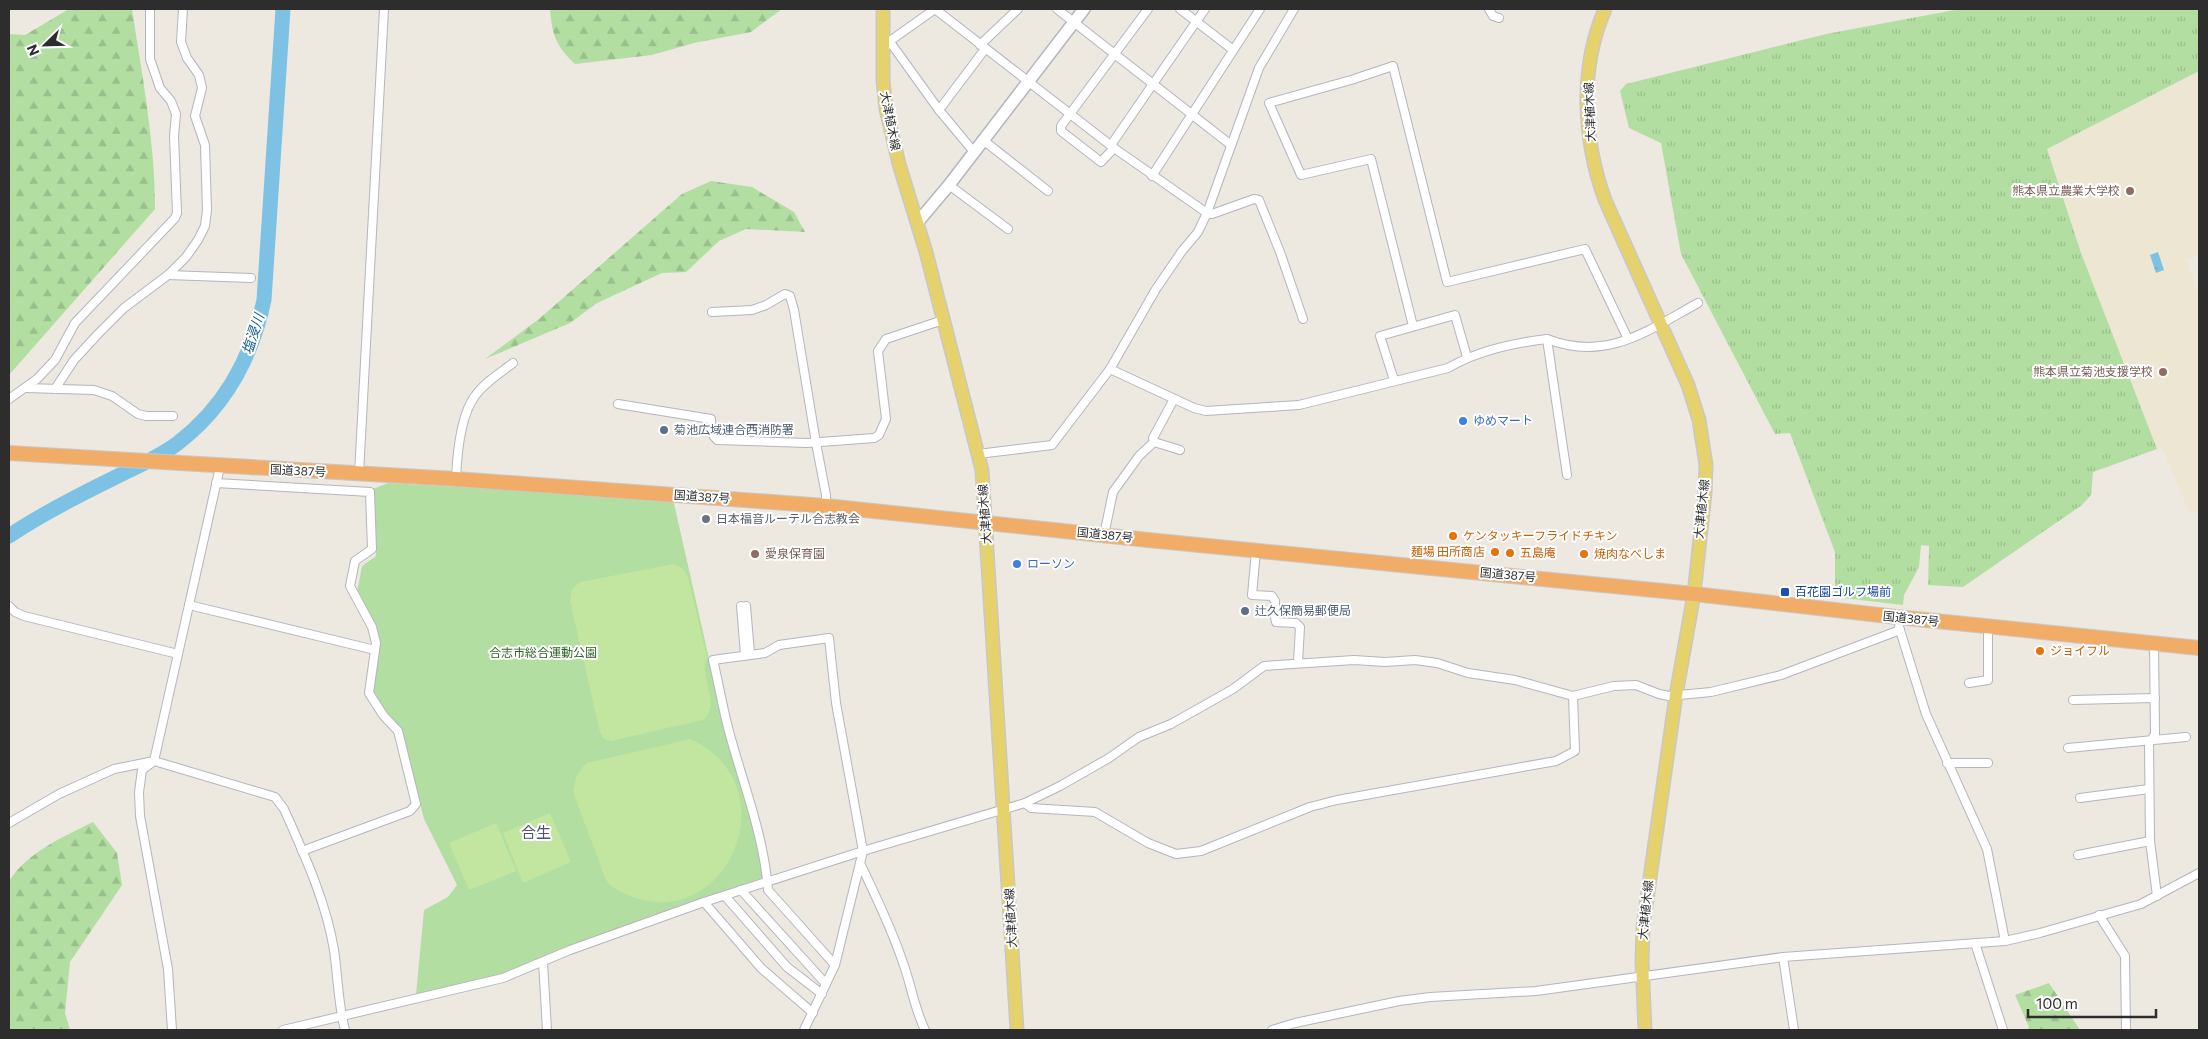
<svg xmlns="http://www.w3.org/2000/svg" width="2208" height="1039" viewBox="0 0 2208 1039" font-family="Commissioner,'Noto Sans JP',sans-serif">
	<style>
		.education { fill: #ede6d2 }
		.grass { fill: url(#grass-tufts) }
		.forest { fill: url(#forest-firs) }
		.park { fill: #b2dea2 }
		.pitch { fill: #c2e59f }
		.water { fill: url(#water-ripples) }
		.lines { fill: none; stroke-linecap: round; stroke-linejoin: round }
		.river { stroke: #7dc2e5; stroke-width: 15 }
		.street-casing { stroke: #b4b5bf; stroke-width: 10 }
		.secondary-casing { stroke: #b4b5bf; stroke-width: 14 }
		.primary-casing { stroke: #c8c8c8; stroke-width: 15 }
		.highway-casing { stroke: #c8c8c8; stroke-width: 16 }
		.street { stroke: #fff; stroke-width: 8 }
		.secondary { stroke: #fff; stroke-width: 11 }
		.primary { stroke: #e6d26c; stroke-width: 12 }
		.highway { stroke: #f1ad67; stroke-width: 14 }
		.education-dot { fill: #8d6e63; stroke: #fff; stroke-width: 2 }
		.shop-dot { fill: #3f7fe0; stroke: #fff; stroke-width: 2 }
		.service-dot { fill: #5c6f8a; stroke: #fff; stroke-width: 2 }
		.worship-dot { fill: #6b7280; stroke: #fff; stroke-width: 2 }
		.food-dot { fill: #e8710a; stroke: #fff; stroke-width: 2 }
		.transit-dot { fill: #1a4fb4; stroke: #fff; stroke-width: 2 }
		.labels { text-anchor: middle; stroke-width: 4; stroke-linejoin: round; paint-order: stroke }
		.street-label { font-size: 12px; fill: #2d2d2d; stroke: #fff }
		.education-label { font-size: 12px; fill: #785e54; stroke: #fff; text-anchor: end }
		.shop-label { font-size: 12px; fill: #366cbe; stroke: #fff; text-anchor: start }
		.service-label { font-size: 12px; fill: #4e5e75; stroke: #fff; text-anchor: start }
		.worship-label { font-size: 12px; fill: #5b616d; stroke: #fff; text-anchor: start }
		.food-label { font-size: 12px; fill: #c56008; stroke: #fff; text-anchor: start }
		.transit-label { font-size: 12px; fill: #164399; stroke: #fff; text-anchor: start }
		.park-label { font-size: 12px; fill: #2a6521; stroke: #fff }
		.water-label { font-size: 14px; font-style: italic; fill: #196194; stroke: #fff }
		.quarter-label { font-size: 15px; fill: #50547a; stroke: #fff }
	</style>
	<defs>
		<pattern id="grass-tufts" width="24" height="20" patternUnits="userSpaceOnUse" patternTransform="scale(1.25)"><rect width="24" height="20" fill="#b2dea2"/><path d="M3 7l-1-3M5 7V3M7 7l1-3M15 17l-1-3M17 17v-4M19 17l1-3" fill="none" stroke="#99bf8c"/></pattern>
		<pattern id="forest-firs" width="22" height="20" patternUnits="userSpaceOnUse" patternTransform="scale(1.25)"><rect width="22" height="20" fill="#b2dea2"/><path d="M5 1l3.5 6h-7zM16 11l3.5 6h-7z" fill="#99bf8c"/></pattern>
		<pattern id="water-ripples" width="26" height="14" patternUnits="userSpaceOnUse" patternTransform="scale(1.25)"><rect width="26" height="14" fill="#7dc2e5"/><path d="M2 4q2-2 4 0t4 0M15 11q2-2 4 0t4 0" fill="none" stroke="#679eba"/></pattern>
	</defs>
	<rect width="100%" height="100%" fill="#ede8e0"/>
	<polygon class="education" points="2199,71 2199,254 2186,260 2199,297 2199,512 2189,511 2162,447 2157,449 2081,253 2047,149"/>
	<polygon class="grass" points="1960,9 2199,9 2199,71 2047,149 2081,253 2157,449 2093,472 2091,495 2082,505 1963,587 1928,585 1929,546 1921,545 1919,567 1904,595 1903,605 1835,597 1835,552 1790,433 1775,434 1681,254 1661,143 1629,128 1620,91 1626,84 1826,34"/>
	<g class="forest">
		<path d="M69,9H132C142,75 155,142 155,209L9,375V34L25,35Z"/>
		<path d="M550,9H782L751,32L694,43L652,55L575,64C556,46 552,35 550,9Z"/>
		<polygon points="711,181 752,187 794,212 805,232 746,229 719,241 686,272 662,273 597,303 570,323 485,359 539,319 682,194"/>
		<path d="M93,822L117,853L122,885L70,962L65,1013L70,1030H9V881C28,852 63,837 93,822Z"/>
		<polygon points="2049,983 2080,1030 2027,1030 2029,1027 2015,995"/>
	</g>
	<polygon class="park" points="388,483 673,499 726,734 751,814 765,877 569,946 501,974 416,995 424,910 448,897 457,885 424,819 401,730 371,692 379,644 372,618 357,592 362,566 376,556 373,489"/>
	<g class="pitch">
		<path d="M674,564L683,569L688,577L707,657C698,677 722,704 703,720L611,741L604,739L600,732L570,601L572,589L580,582Z"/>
		<path d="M690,739C790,784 729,929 636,898C627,895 612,889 607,881C603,874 600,864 597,856C589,835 581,813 573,792C575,779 577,772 587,763Z"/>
		<polygon points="550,813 571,862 523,883 503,833"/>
		<polygon points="496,823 516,871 469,890 449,843"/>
	</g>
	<polygon class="water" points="2158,252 2164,270 2156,273 2150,255"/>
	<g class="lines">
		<path class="river" d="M9,536C43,513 81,494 118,476C138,466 161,456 178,443C225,407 252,357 264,300L283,9"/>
		<g class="street-casing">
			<g id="street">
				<polyline points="935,9 1114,148 1207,213 1212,214 1254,199 1259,200 1280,252 1303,319"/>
				<polyline points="1057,9 1153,84 1205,9"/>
				<polyline points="1180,9 1232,49"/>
				<polyline points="1489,9 1493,16 1499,18"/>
				<polyline points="890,42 939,110 985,49"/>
				<polyline points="887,43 935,9"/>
				<polyline points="980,45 1018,9"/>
				<polyline points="939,110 974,152"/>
				<polyline points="983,140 1048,191"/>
				<polyline points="1111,145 1153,84 1231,145"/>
				<polyline points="1114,148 1101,162 1061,131 1061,126 1148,9"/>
				<polyline points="1152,176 1260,9"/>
				<polyline points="949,185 1008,229"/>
				<polyline points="168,275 251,278"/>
				<polyline points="712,312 752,310 766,305 785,294 790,296 794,310 816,443 826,495 826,506"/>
				<polyline points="1413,326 1371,159 1301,175 1269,103 1351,80 1393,66 1447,282 1585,249 1628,339"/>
				<path d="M1547,339C1607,362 1647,331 1698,303"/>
				<path d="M1110,369L1194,408L1206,411L1299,405L1448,368C1477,351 1513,343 1547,339L1567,475"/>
				<polyline points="1394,380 1380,336 1455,315 1467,357"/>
				<polyline points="26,388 94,390 112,396 138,414 146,416 173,416"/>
				<polyline points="55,389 74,360 98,334 124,308 168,275 186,257 198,240 205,226 207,210 205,145 195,116 202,88 199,75 187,58 181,42 183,9"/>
				<polyline points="9,399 37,379 55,360 75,323 175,218 177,213 174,136 176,114 171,101 160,88 150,59 150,9"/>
				<polyline points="618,404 711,419 712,434 717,440 807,443 874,438 879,435 886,419 878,351 886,339 943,320"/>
				<polyline points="1154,442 1180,450"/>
				<polyline points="978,454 1052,445 1110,369 1156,289 1182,251 1198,232 1207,213 1259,68 1294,9"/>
				<polyline points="359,474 384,9"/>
				<path d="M456,479C457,455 460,416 475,396C484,383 500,373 513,363"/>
				<polyline points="216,483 370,492 372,549 355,561 350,586 372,627 376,643 369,693 383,715 398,731 416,804 410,811 302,851"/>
				<polyline points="1104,535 1113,492 1139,456 1154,442 1153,438 1174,399"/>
				<polyline points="1256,551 1252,595 1272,596 1275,601 1275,617 1276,622 1296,623 1300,627 1298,662"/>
				<polyline points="189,605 375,650"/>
				<polyline points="9,606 15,612 24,616 178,654"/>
				<polyline points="741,606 745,655"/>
				<polyline points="746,606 750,653"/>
				<polyline points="1899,627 1926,714 1987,849 2005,941"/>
				<polyline points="2154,644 2155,734 2149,744 2150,841 2157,896"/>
				<polyline points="1969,683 1988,680 1988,627"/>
				<polyline points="2073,700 2155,698"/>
				<polyline points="2068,748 2186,737"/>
				<polyline points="1947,763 1988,763"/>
				<polyline points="2080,798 2149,789"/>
				<polyline points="1025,803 1031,808 1095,812 1148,843 1176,854 1201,851 1310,807 1337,800 1556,761 1575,751 1573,696"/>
				<path d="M9,823L59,794L114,769L154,761L275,797L284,809C304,854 326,901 334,950C338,977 338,1004 345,1030"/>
				<polyline points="2078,855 2150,841"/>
				<path d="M860,863C875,895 891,927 902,960C911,983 914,1008 925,1030"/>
				<polyline points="741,890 826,984"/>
				<polyline points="725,896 787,967 822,994"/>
				<polyline points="704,902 761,968 813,1013"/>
				<polyline points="2099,915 2125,956 2126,1030"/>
				<polyline points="1975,943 2003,1030"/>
				<polyline points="1783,957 1794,1030"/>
				<polyline points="543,962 547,1030"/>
				<polyline points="172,1030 168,969 140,816 139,792 142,770 154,761 220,467"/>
				<polyline points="283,1030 503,978 570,950 704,902 863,851 1025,803 1060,786 1109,758 1139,737 1171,724 1233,689 1264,666 1354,660 1385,662 1415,660 1437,663 1468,673 1515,680 1573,696 1614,686 1636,685 1659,694 1669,696 1711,692 1781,675 1900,630"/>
				<path d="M804,1030L835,965L863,851L836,703L829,638L779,645L765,653L713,660C719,685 723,710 730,735C744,786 764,837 768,890L835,965"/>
				<polyline points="1272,1030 1295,1023 1399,1001 1430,997 1536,991 1783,957 2005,941 2040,933 2141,904 2199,873"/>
			</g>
		</g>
		<g class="secondary-casing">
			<polyline id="secondary" points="917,223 949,185 1084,9"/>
		</g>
		<g class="primary-casing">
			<g id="primary">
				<polyline points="883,9 883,80 886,109 899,164 926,252 982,470 1017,1030"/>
				<path d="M1605,9C1579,69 1583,139 1605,200L1688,385L1699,420L1706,465L1705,493L1694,594L1676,695L1643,927L1642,961L1645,1030"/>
			</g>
		</g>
		<g class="highway-casing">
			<polyline id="highway" points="9,453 456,479 826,506 1148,540 1694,594 1897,617 2199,648"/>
		</g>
		<use href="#street" class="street"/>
		<use href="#secondary" class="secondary"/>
		<use href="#primary" class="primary"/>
		<use href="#highway" class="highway"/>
	</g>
	<g class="education-dot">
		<circle cx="2130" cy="191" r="5"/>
		<circle cx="2163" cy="372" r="5"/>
		<circle cx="755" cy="554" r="5"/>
	</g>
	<g class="shop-dot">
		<circle cx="1463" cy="421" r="5"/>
		<circle cx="1017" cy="564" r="5"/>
	</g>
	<g class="service-dot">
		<circle cx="664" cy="430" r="5"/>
		<circle cx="1245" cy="611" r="5"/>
	</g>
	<circle class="worship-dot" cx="706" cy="519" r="5"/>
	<g class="food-dot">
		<circle cx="1453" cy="536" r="5"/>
		<circle cx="1495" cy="552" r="5"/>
		<circle cx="1510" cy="553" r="5"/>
		<circle cx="1584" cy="554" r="5"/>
		<circle cx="2040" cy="651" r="5"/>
	</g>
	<rect class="transit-dot" x="1780" y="587" width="10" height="10" rx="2.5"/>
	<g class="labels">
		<g class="street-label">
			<text transform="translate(1590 112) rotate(-92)" y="4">大津植木線</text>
			<text transform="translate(890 121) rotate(79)" y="4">大津植木線</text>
			<text transform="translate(298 471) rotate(3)" y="4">国道387号</text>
			<text transform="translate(702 497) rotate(4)" y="4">国道387号</text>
			<text transform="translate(1702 509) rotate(-84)" y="4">大津植木線</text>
			<text transform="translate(985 514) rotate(-94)" y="4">大津植木線</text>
			<text transform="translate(1105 535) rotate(6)" y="4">国道387号</text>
			<text transform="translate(1508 575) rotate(5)" y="4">国道387号</text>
			<text transform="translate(1911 619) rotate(6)" y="4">国道387号</text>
			<text transform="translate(1646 910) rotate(-84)" y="4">大津植木線</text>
			<text transform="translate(1011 918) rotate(-93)" y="4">大津植木線</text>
		</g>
		<g class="education-label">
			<text x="2120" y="195">熊本県立農業大学校</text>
			<text x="2153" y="376">熊本県立菊池支援学校</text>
			<text x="765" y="558" text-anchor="start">愛泉保育園</text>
		</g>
		<g class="shop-label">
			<text x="1473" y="425">ゆめマート</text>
			<text x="1027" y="568">ローソン</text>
		</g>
		<g class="service-label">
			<text x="674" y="434">菊池広域連合西消防署</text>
			<text x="1255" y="615">辻久保簡易郵便局</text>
		</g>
		<g class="worship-label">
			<text x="716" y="523">日本福音ルーテル合志教会</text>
		</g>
		<g class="food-label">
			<text x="1463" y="540">ケンタッキーフライドチキン</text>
			<text x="1485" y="556" text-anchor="end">麺場 田所商店</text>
			<text x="1520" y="557">五島庵</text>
			<text x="1594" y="558">焼肉なべしま</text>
			<text x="2050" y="655">ジョイフル</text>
		</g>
		<g class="transit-label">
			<text x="1795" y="596">百花園ゴルフ場前</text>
		</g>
		<g class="park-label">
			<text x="543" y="657">合志市総合運動公園</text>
		</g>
		<g class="water-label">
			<text transform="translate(253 334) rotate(-72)" y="5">塩浸川</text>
		</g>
		<g class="quarter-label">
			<text x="536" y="838">合生</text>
		</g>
	</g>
	<rect width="2208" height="1039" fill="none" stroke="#2d2d2d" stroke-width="20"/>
	<g transform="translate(45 45) rotate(247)" stroke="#ffffff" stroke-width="4" paint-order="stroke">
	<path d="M0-4L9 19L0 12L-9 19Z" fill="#2d2d2d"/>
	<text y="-8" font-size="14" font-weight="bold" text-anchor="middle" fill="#2d2d2d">N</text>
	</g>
	<path d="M2028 1009v8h128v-8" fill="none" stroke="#2d2d2d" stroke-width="2.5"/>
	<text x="2036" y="1009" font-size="15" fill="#2d2d2d" stroke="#ffffff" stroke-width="4" paint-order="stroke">100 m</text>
</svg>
